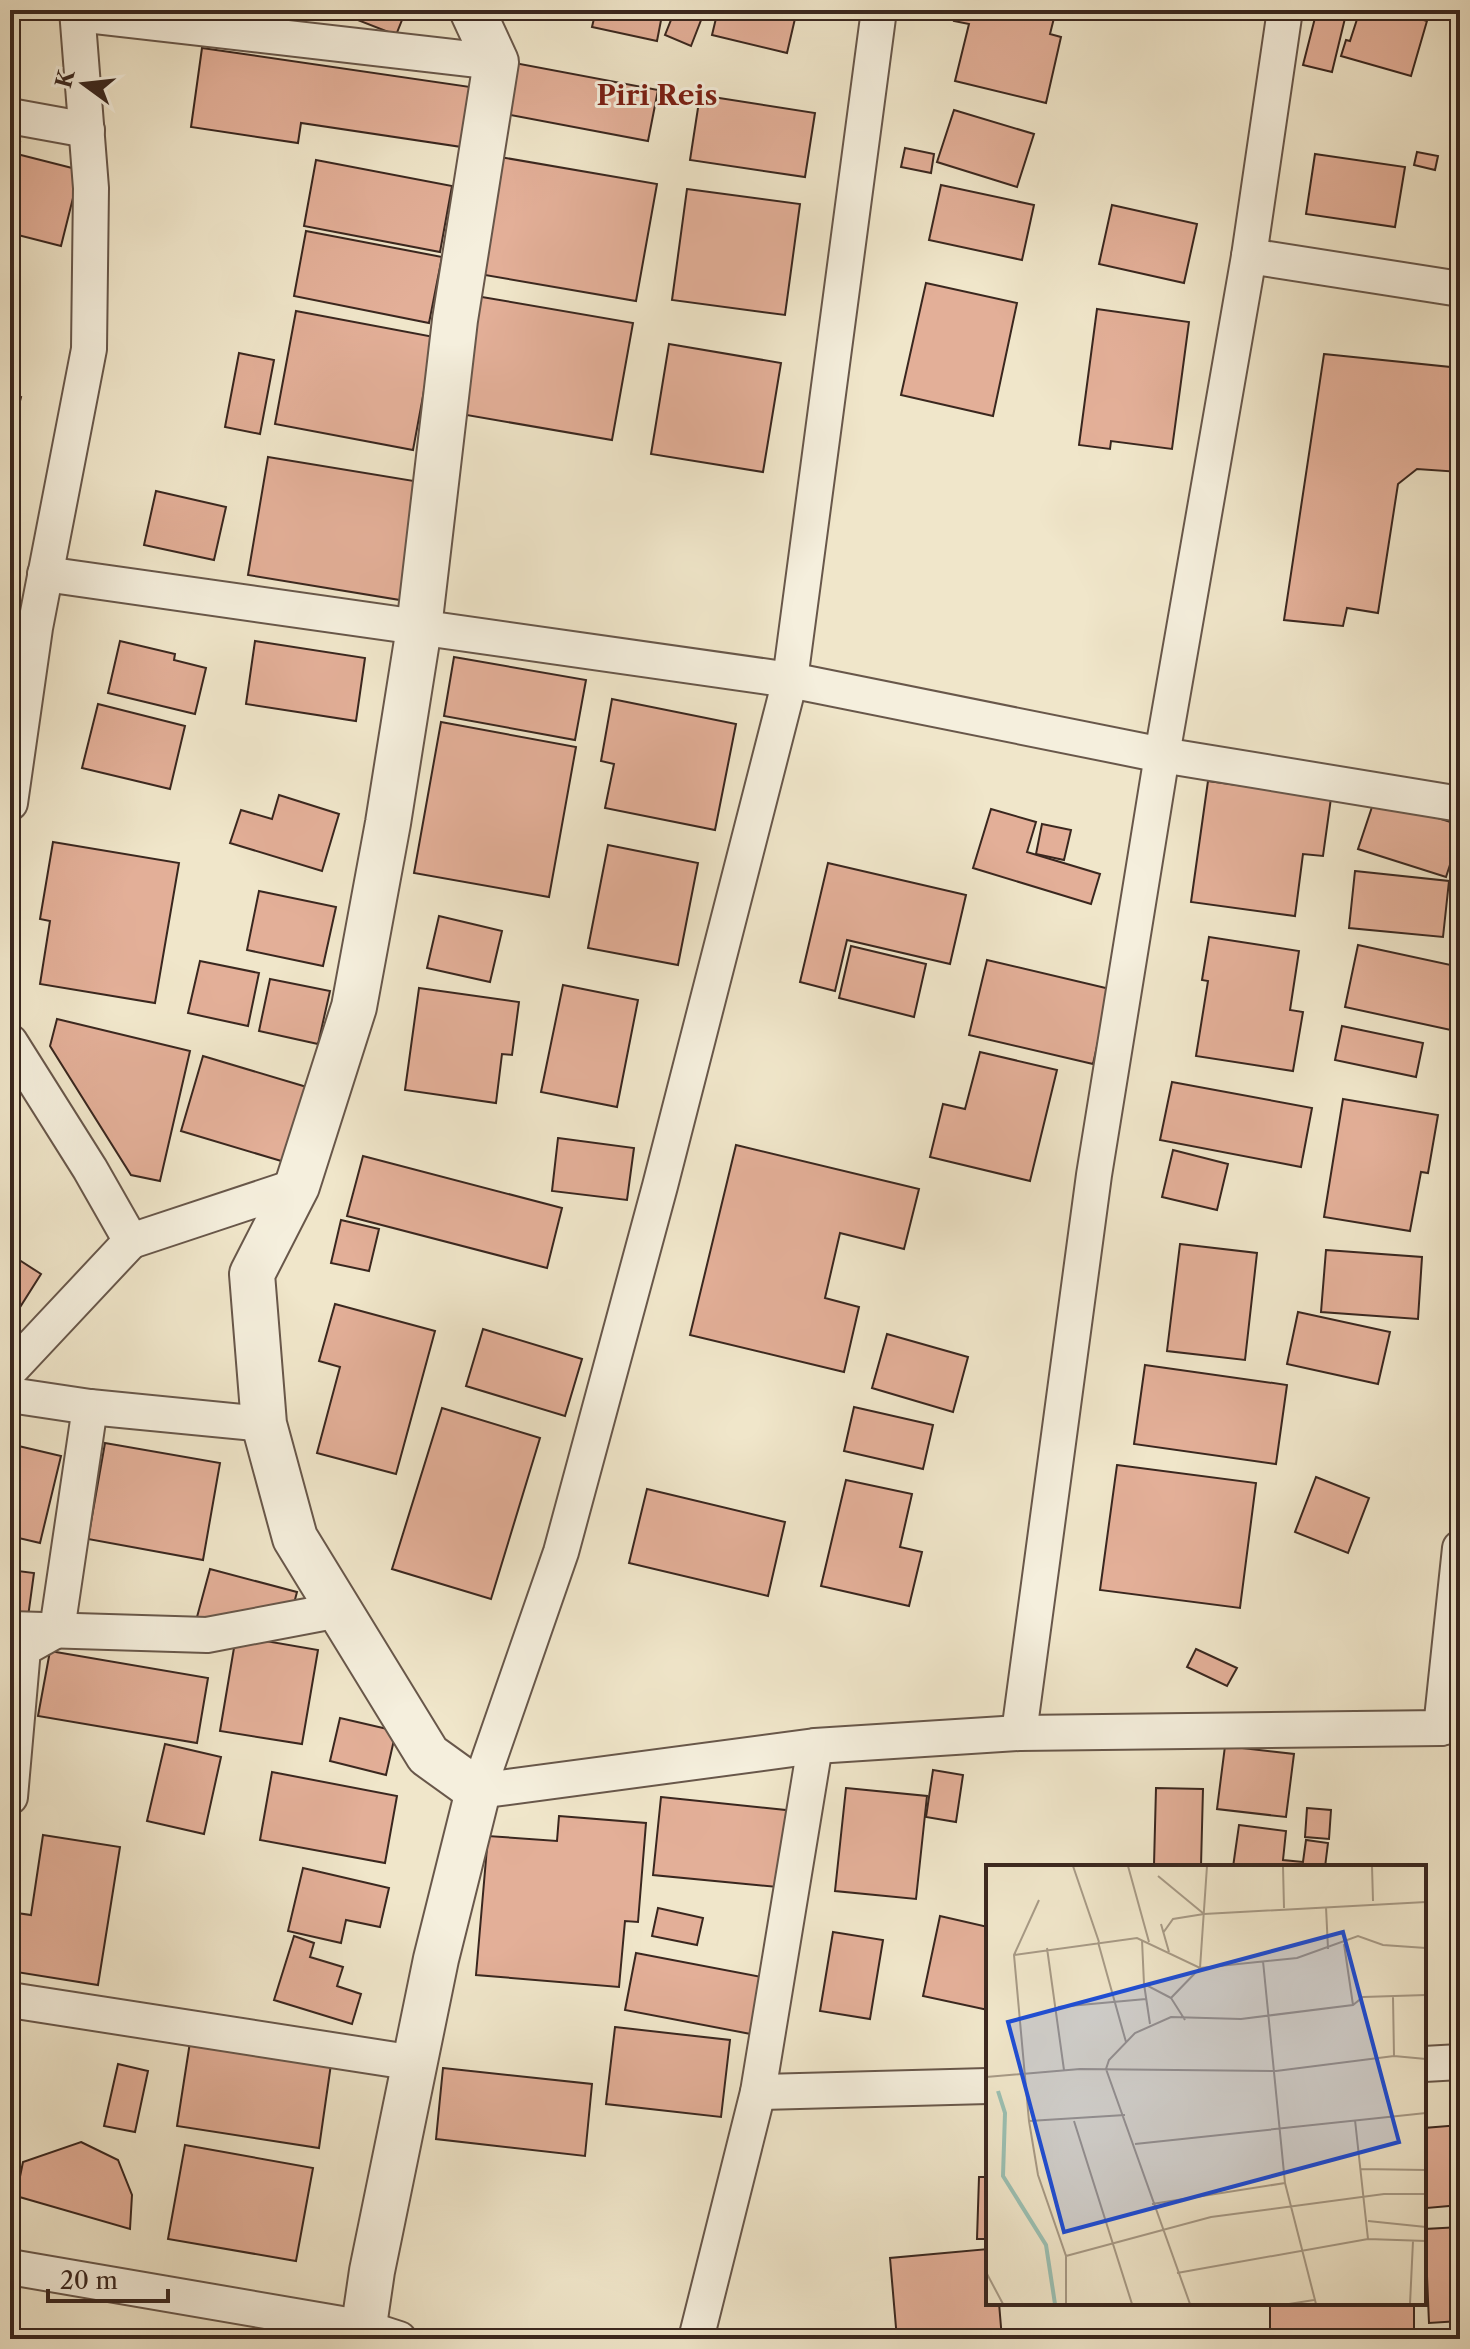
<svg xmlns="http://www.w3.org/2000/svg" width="1470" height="2349" viewBox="0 0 1470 2349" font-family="'Libre Caslon Text',serif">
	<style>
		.building { fill: #e3af98; stroke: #3a271f; stroke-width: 2 }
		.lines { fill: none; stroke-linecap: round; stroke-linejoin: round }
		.minor-casing { stroke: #68574a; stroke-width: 38 }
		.tertiary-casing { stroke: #68574a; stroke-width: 48 }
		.minor { stroke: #f5efdd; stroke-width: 34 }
		.tertiary { stroke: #f5efdd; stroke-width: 44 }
		.labels { text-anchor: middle; stroke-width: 6; stroke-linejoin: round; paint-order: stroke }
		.district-label { font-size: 28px; font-weight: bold; fill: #7a1f14; stroke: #f5efdd }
		.inset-river { fill: none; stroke: #9bc0b3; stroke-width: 4 }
		.inset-road { fill: none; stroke: #a79a86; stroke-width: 2 }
		.view { fill: #1d4ed8; fill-opacity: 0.15; stroke: #1d4ed8; stroke-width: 4 }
		.inset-edge { fill: none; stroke: #3a271f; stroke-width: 4 }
	</style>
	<rect width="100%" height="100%" fill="#f0e6ca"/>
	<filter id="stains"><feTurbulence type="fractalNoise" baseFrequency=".0025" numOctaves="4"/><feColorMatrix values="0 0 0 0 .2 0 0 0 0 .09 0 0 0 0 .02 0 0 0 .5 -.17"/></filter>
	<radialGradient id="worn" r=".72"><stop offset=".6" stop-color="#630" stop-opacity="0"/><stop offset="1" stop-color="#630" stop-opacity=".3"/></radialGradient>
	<g class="building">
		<polygon points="358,10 406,10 396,35 355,19"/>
		<polygon points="596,10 663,10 657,41 592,27"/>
		<polygon points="675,10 691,10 703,15 691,46 665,35"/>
		<polygon points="718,10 797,10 787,53 712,35"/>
		<polygon points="957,10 1056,10 1050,34 1061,37 1046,103 955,81 969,24 954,21"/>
		<polygon points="1317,10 1347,10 1332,72 1303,65"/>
		<polygon points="1360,10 1390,10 1427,21 1411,76 1341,56 1346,40 1350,41"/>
		<polygon points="202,48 484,89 475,149 301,123 298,143 191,127"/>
		<polygon points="504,61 658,90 648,141 495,112"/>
		<polygon points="700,95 815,113 805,177 690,160"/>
		<polygon points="954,110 1034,134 1017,187 937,162"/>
		<polygon points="10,139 20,142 17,154 80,170 61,246 10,233"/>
		<polygon points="905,148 934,154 931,173 901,167"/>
		<polygon points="1417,152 1438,156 1435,170 1414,165"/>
		<polygon points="1315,154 1405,167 1395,227 1306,214"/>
		<polygon points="500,157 657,184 636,301 479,274"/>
		<polygon points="316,160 452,186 440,252 304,226"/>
		<polygon points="941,185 1034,205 1022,260 929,240"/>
		<polygon points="687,189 800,204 785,315 672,300"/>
		<polygon points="1112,205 1197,224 1184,283 1099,264"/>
		<polygon points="306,231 442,257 429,323 294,296"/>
		<polygon points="926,283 1017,303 993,416 901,395"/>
		<polygon points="476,296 633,323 612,440 455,413"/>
		<polygon points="1097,309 1189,322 1172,449 1111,441 1110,449 1079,445"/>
		<polygon points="296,311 434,337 413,450 275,424"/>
		<polygon points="669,344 781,363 763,472 651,454"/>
		<polygon points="239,353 274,360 260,434 225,427"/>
		<polygon points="1324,354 1460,368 1460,472 1417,469 1398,484 1378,613 1347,608 1343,626 1284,620"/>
		<polygon points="10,395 21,397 10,441"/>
		<polygon points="268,457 420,482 400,600 248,575"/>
		<polygon points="156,491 226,507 214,560 144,545"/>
		<polygon points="10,611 18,613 10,647"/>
		<polygon points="120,641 175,654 174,660 206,668 195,714 108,693"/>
		<polygon points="255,641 365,658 356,721 246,704"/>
		<polygon points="454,657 586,680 575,740 444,716"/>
		<polygon points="612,699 736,724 715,830 605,808 614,764 601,761"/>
		<polygon points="98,704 185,726 170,789 82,768"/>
		<polygon points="441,722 576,747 549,897 414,873"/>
		<polygon points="1208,781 1331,798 1323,856 1303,854 1295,916 1191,902"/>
		<polygon points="279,795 339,814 322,871 230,843 241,810 272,819"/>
		<polygon points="1375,798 1460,825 1460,834 1446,877 1358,849"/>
		<polygon points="991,809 1036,822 1027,852 1100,874 1091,904 973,868"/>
		<polygon points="1042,824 1071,830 1064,860 1036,854"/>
		<polygon points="53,842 179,863 155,1003 40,984 50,921 40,919"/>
		<polygon points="608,845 698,863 678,965 588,948"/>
		<polygon points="828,863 966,895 950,964 847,940 835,991 800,982"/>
		<polygon points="1355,871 1449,881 1443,937 1349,928"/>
		<polygon points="259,891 336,907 323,966 247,950"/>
		<polygon points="439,916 502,931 490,982 427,968"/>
		<polygon points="1209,937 1299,951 1290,1010 1303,1012 1293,1071 1196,1056 1208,981 1202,980"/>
		<polygon points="1358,945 1460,967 1460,1032 1345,1007"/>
		<polygon points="851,946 926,964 914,1017 839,998"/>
		<polygon points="987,960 1110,989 1093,1064 969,1035"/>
		<polygon points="200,961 259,973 248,1026 188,1013"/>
		<polygon points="270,979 330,991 318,1044 259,1031"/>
		<polygon points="563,985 638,1000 617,1107 541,1092"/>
		<polygon points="419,988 519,1002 512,1055 502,1054 496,1103 405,1090"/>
		<polygon points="57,1019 190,1051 160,1181 131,1175 50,1046"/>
		<polygon points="1342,1026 1423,1043 1416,1077 1335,1060"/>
		<polygon points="980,1052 1057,1070 1030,1181 930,1157 943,1104 965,1109"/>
		<polygon points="203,1056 310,1088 288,1163 181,1131"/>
		<polygon points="1172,1082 1312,1108 1301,1167 1160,1140"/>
		<polygon points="1343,1099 1438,1115 1428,1173 1421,1172 1410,1231 1324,1217"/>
		<polygon points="558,1138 634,1148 627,1200 552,1191"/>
		<polygon points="736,1145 919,1189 904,1249 840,1233 825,1298 859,1307 844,1372 690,1335"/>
		<polygon points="1173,1150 1228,1164 1217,1210 1162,1197"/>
		<polygon points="363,1156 562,1208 547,1268 347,1216"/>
		<polygon points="341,1220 379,1229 369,1271 331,1263"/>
		<polygon points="1180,1244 1257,1253 1245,1360 1167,1351"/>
		<polygon points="1326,1250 1422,1257 1418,1319 1321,1312"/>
		<polygon points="10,1254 41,1274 10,1323"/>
		<polygon points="335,1304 435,1331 396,1474 317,1453 340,1367 319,1361"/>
		<polygon points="1298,1312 1390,1332 1378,1384 1287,1364"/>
		<polygon points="483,1329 582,1359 565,1416 466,1386"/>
		<polygon points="887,1334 968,1357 953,1412 872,1388"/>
		<polygon points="1145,1365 1287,1385 1276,1464 1134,1444"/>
		<polygon points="854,1407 933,1425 923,1469 844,1451"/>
		<polygon points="442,1408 540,1438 491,1599 392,1569"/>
		<polygon points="105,1443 220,1463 203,1560 88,1539"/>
		<polygon points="10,1444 61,1456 40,1543 10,1536"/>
		<polygon points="1117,1465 1256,1483 1240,1608 1100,1590"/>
		<polygon points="1316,1477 1369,1498 1348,1553 1295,1532"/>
		<polygon points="846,1480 912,1494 900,1547 922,1552 909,1606 821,1586"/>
		<polygon points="647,1489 785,1522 768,1596 629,1563"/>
		<polygon points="210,1569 297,1592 292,1611 229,1626 197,1617"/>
		<polygon points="10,1570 34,1573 28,1617 10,1615"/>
		<polygon points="236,1636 318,1650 302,1744 220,1731"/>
		<polygon points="1196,1649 1237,1668 1227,1686 1187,1667"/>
		<polygon points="50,1651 208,1678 197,1743 38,1716"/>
		<polygon points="340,1718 396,1731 386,1775 330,1761"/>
		<polygon points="165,1744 221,1757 204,1834 147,1821"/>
		<polygon points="1225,1746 1294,1754 1286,1817 1217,1809"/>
		<polygon points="933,1770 963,1775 956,1822 926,1817"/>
		<polygon points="272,1772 397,1796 385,1863 260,1840"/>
		<polygon points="846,1788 927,1796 916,1899 835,1891"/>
		<polygon points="1156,1788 1203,1789 1201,1866 1154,1865"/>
		<polygon points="661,1797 795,1811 788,1888 653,1875"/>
		<polygon points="1307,1808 1331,1810 1329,1839 1305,1837"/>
		<polygon points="559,1816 646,1823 638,1922 625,1921 619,1987 476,1975 488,1836 557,1841"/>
		<polygon points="1239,1825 1286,1831 1283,1860 1303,1862 1306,1840 1328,1843 1325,1867 1233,1867"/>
		<polygon points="43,1835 120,1847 98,1985 10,1971 10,1912 31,1915"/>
		<polygon points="303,1868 389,1888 380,1927 346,1920 341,1943 288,1931"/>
		<polygon points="658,1908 703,1918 697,1945 652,1936"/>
		<polygon points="940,1916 988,1927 988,2010 923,1996"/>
		<polygon points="833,1932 883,1940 870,2019 820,2011"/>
		<polygon points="294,1936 314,1943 310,1957 343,1967 337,1986 361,1994 352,2024 274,2000"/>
		<polygon points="636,1953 767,1978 756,2035 625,2010"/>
		<polygon points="615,2027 730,2040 721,2117 606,2104"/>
		<polygon points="190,2042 331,2064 319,2148 177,2126"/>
		<polygon points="118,2064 148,2071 135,2132 104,2126"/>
		<polygon points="443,2068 592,2084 585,2156 436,2139"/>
		<polygon points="1460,2125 1460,2205 1427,2208 1424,2128"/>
		<polygon points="81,2142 118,2160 132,2195 130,2229 16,2196 23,2162"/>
		<polygon points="185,2145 313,2168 296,2261 168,2239"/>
		<polygon points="979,2177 988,2177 988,2239 977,2239"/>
		<polygon points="1460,2227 1460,2321 1429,2323 1425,2229"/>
		<polygon points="988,2249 988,2303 999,2303 1002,2339 897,2339 890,2258"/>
		<polygon points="1270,2303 1414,2303 1414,2334 1270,2337"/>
	</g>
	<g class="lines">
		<g class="minor-casing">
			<g id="minor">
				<polyline points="879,10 790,680 660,1186 561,1552 478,1791 815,1746 1019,1733 1441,1728 1460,1723"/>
				<polyline points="78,14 496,62"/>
				<polyline points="10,116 87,130"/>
				<polyline points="1249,256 1460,289"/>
				<polyline points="45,574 790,680 1162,755 1460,804"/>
				<polyline points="10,803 35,628 89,349 91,188 77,10"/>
				<polyline points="10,1042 90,1169 131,1241 297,1186"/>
				<polyline points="10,1370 131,1241"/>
				<polyline points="10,1395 90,1407 264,1424"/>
				<polyline points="10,1629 207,1635 339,1610"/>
				<polyline points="1441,1728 1460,1548"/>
				<polyline points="1019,1733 1094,1175 1162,755 1249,256 1285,10"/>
				<polyline points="10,1797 23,1649 57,1630 90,1407"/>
				<polyline points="10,2000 415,2063"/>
				<polyline points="1424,2064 1460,2062"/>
				<polyline points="758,2092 988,2086"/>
				<polyline points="10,2267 365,2328 399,2339"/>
				<polyline points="696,2339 758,2092 815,1746"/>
			</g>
		</g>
		<g class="tertiary-casing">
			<polyline id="tertiary" points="362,2339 372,2271 436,1959 478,1791 428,1755 295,1538 264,1424 252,1274 297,1186 354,1007 388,823 419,628 455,320 496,62 472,10"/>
		</g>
		<use href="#minor" class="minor"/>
		<use href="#tertiary" class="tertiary"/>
	</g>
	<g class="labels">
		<g class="district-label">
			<text x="657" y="105">Piri Reis</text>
		</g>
	</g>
	<g transform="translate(986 1865)">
		<rect width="440" height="440" fill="#f0e6ca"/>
		<path class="inset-river" d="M12,226L19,248L17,311L60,380L69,439"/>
		<path class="inset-road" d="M87,1L113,77M142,1L163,77M297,1L298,43M386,1L387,36M172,11L218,49M53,35L28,90L43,256L52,310L80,391V439M340,42L342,84M175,59L183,87M177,68L187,54L218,49L440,37M156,75L158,119L185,133M112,77L140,177M358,79L367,140M61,83L78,205M28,90L151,73L214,103L311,93L372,71L397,80L440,83M277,96L299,318L330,439M158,119L164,159M407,132L408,191M72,142L160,134M199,155L185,133L214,103L221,1M0,212L94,204L290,206L408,191L440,194M369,255L382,374M43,256L139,250M88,256L146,439M149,279L440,248M374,304L440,305M166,339L299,318M382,356L440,362M80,391L225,352L398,329H440M0,407L17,439M191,408L382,374L440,376M204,439L120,204L123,195L149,168L185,152L255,154L367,140L377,132L440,130M303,439L328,435M424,439L427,376"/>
		<path class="view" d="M357,67L413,277L78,367L22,157Z"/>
		<rect width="440" height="440" class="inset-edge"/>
	</g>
	<rect width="1470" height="2349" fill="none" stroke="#f0e6ca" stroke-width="40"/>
	<rect x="12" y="12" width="1446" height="2325" fill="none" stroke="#3a271f" stroke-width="4"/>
	<rect x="20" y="20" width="1430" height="2309" fill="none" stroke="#3a271f" stroke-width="2"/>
	<g transform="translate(84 84) rotate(285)" stroke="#f5efdd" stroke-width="6" paint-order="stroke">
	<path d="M0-6L14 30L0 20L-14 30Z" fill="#3a271f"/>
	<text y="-12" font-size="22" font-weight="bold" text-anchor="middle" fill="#3a271f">K</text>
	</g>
	<path d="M48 2289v12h120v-12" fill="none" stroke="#3a271f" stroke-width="4"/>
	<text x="60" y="2289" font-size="24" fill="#3a271f" stroke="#f5efdd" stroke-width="6" paint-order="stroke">20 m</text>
	<rect width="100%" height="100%" filter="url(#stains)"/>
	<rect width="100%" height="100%" fill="url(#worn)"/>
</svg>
